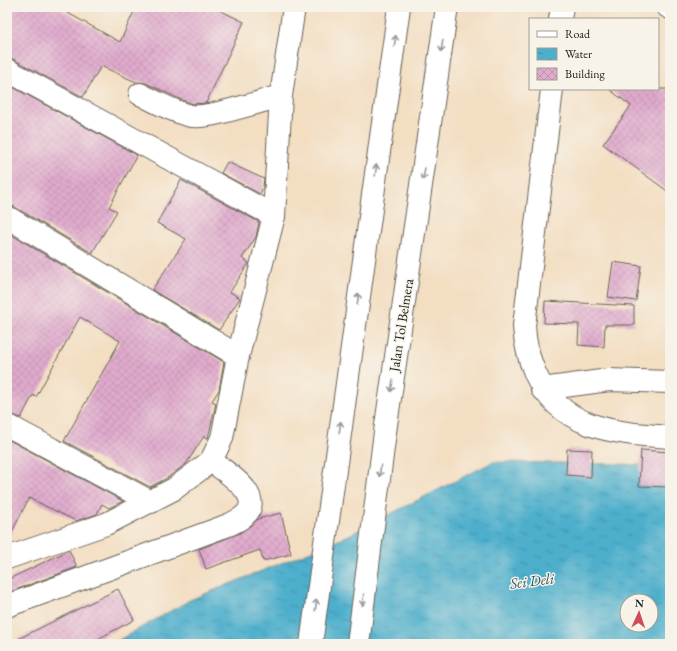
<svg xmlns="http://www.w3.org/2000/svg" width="677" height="651" viewBox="0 0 677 651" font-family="'EB Garamond',serif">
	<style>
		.water { fill: url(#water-ripples); stroke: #346674; fill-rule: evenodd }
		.building { fill: url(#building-cross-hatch) }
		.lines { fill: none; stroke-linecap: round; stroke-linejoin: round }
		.street-casing { stroke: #676056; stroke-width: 24 }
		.highway-casing { stroke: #676056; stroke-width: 24 }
		.street { stroke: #fff; stroke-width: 22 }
		.highway { stroke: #fff; stroke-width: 22 }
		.oneway { stroke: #999 }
		.labels { text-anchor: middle; stroke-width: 3; stroke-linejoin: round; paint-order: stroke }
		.street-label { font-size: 14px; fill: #1c1c1c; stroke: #f7f3e8 }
		.water-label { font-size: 15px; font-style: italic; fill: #305762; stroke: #f7f3e8 }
	</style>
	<defs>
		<pattern id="water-ripples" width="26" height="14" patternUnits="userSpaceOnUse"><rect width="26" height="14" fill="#4dafcc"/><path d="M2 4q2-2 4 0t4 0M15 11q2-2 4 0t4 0" fill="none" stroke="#3f8ea5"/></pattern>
		<pattern id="building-cross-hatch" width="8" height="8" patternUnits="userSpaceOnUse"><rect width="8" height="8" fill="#e0aacd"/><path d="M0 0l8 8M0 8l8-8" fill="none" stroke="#c092af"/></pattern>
	</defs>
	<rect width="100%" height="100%" fill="#f7f3e8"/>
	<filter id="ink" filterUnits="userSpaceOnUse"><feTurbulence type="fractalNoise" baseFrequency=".025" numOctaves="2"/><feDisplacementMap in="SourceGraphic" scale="8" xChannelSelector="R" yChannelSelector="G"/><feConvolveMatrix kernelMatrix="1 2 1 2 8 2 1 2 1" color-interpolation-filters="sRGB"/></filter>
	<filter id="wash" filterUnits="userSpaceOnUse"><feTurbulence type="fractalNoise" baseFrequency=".012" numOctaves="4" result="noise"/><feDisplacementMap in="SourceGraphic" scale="16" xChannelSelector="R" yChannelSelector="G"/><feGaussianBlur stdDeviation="0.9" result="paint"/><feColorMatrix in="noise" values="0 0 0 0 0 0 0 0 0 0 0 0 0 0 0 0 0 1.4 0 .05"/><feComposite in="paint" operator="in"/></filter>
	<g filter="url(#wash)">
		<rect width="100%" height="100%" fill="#f3dec2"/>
		<path class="water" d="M493,462L621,464L670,467V644H112L190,600L341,539ZM627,601H651V625H627Z"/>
		<g id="blocks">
			<g class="building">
				<polygon points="7,7 57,7 120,42 136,7 213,7 244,22 206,103 193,104 182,100 146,83 136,82 101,66 83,97 13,59 7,58"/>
				<polygon points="7,84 137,155 109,207 117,211 92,253 13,206 7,205"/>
				<polygon points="609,89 670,89 670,193 603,144 631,106"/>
				<polygon points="227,162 264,179 263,187 260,194 221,173"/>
				<polygon points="181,180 259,222 256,237 242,258 249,263 230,292 240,298 219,330 152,290 186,239 157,223"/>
				<polygon points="7,232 224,362 219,390 212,401 216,403 208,438 204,436 186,464 167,478 150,487 64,441 120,341 80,317 36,397 33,395 21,418 7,413"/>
				<polygon points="613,262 641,266 636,301 608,297"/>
				<polygon points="545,301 634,306 634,325 605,325 604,347 578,345 579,324 544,323"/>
				<polygon points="7,439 123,501 109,508 102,504 97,514 76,521 29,498 7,542"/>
				<polygon points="567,449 592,450 591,477 566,475"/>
				<polygon points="641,450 670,452 670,487 639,486"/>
				<polygon points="281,513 291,554 263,561 260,550 206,569 199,549 240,533 258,519"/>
				<polygon points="69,550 77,567 7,593 7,580"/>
				<polygon points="118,589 134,620 88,644 8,644"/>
			</g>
		</g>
	</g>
	<g filter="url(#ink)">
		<use href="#blocks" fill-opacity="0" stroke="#676056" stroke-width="1"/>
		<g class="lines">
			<g class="street-casing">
				<g id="street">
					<polyline points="668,7 670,8"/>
					<polyline points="560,19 562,7"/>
					<polyline points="7,70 274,216"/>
					<path d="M552,89L524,326C525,344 528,357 535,373C560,430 616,433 670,437"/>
					<path d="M140,94C156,102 173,112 191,116C208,119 261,101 281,96"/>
					<polyline points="7,217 238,356"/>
					<polyline points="542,389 609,380 670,382"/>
					<polyline points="7,425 151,502"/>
					<polyline points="7,558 106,524 174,489 211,461 222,438 238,356 274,216 281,96 294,7"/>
					<path d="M7,606L223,527C229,525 235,522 240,519C271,499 226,472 211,461"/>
				</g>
			</g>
			<g class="highway-casing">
				<g id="highway">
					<polyline points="311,644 399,7"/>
					<polyline points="358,644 385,432 447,7"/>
				</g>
			</g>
			<use href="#street" class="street"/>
			<use href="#highway" class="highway"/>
		</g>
		<defs><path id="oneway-shaft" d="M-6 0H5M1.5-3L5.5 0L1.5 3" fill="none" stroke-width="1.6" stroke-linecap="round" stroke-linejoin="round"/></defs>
		<g class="oneway">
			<use href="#oneway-shaft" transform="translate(395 41) rotate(-82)"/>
			<use href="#oneway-shaft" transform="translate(442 46) rotate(98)"/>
			<use href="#oneway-shaft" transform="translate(376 170) rotate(-82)"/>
			<use href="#oneway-shaft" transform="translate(424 174) rotate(99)"/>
			<use href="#oneway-shaft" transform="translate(358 299) rotate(-82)"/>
			<use href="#oneway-shaft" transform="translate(392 386) rotate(99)"/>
			<use href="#oneway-shaft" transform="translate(340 427) rotate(-82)"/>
			<use href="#oneway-shaft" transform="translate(380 471) rotate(97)"/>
			<use href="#oneway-shaft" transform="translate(363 600) rotate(97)"/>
			<use href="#oneway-shaft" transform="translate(316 605) rotate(-83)"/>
		</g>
	</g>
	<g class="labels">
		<g class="street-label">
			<text transform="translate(401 325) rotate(-81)" y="5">Jalan Tol Belmera</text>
		</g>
		<g class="water-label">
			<text transform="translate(532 581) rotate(-7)" y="5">Sei Deli</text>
		</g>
	</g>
	<rect width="677" height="651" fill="none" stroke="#f7f3e8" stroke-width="24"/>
	<rect x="529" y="18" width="130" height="72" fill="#f7f3e8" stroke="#9f9d96"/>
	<rect x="537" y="31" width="20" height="6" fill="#ffffff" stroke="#9f9d96"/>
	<text x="565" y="38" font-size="12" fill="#1c1c1c">Road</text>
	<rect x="537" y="48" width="20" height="12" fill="url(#water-ripples)" stroke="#9f9d96"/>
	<text x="565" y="58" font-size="12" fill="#1c1c1c">Water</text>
	<rect x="537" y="68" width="20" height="12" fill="url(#building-cross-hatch)" stroke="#9f9d96"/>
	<text x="565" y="78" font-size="12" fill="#1c1c1c">Building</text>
	<g transform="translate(639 613) rotate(3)"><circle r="19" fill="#f7f3e8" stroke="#9f9d96"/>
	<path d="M0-3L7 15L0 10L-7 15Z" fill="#d1495b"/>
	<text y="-6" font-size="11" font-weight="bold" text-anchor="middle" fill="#1c1c1c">N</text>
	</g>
</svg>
